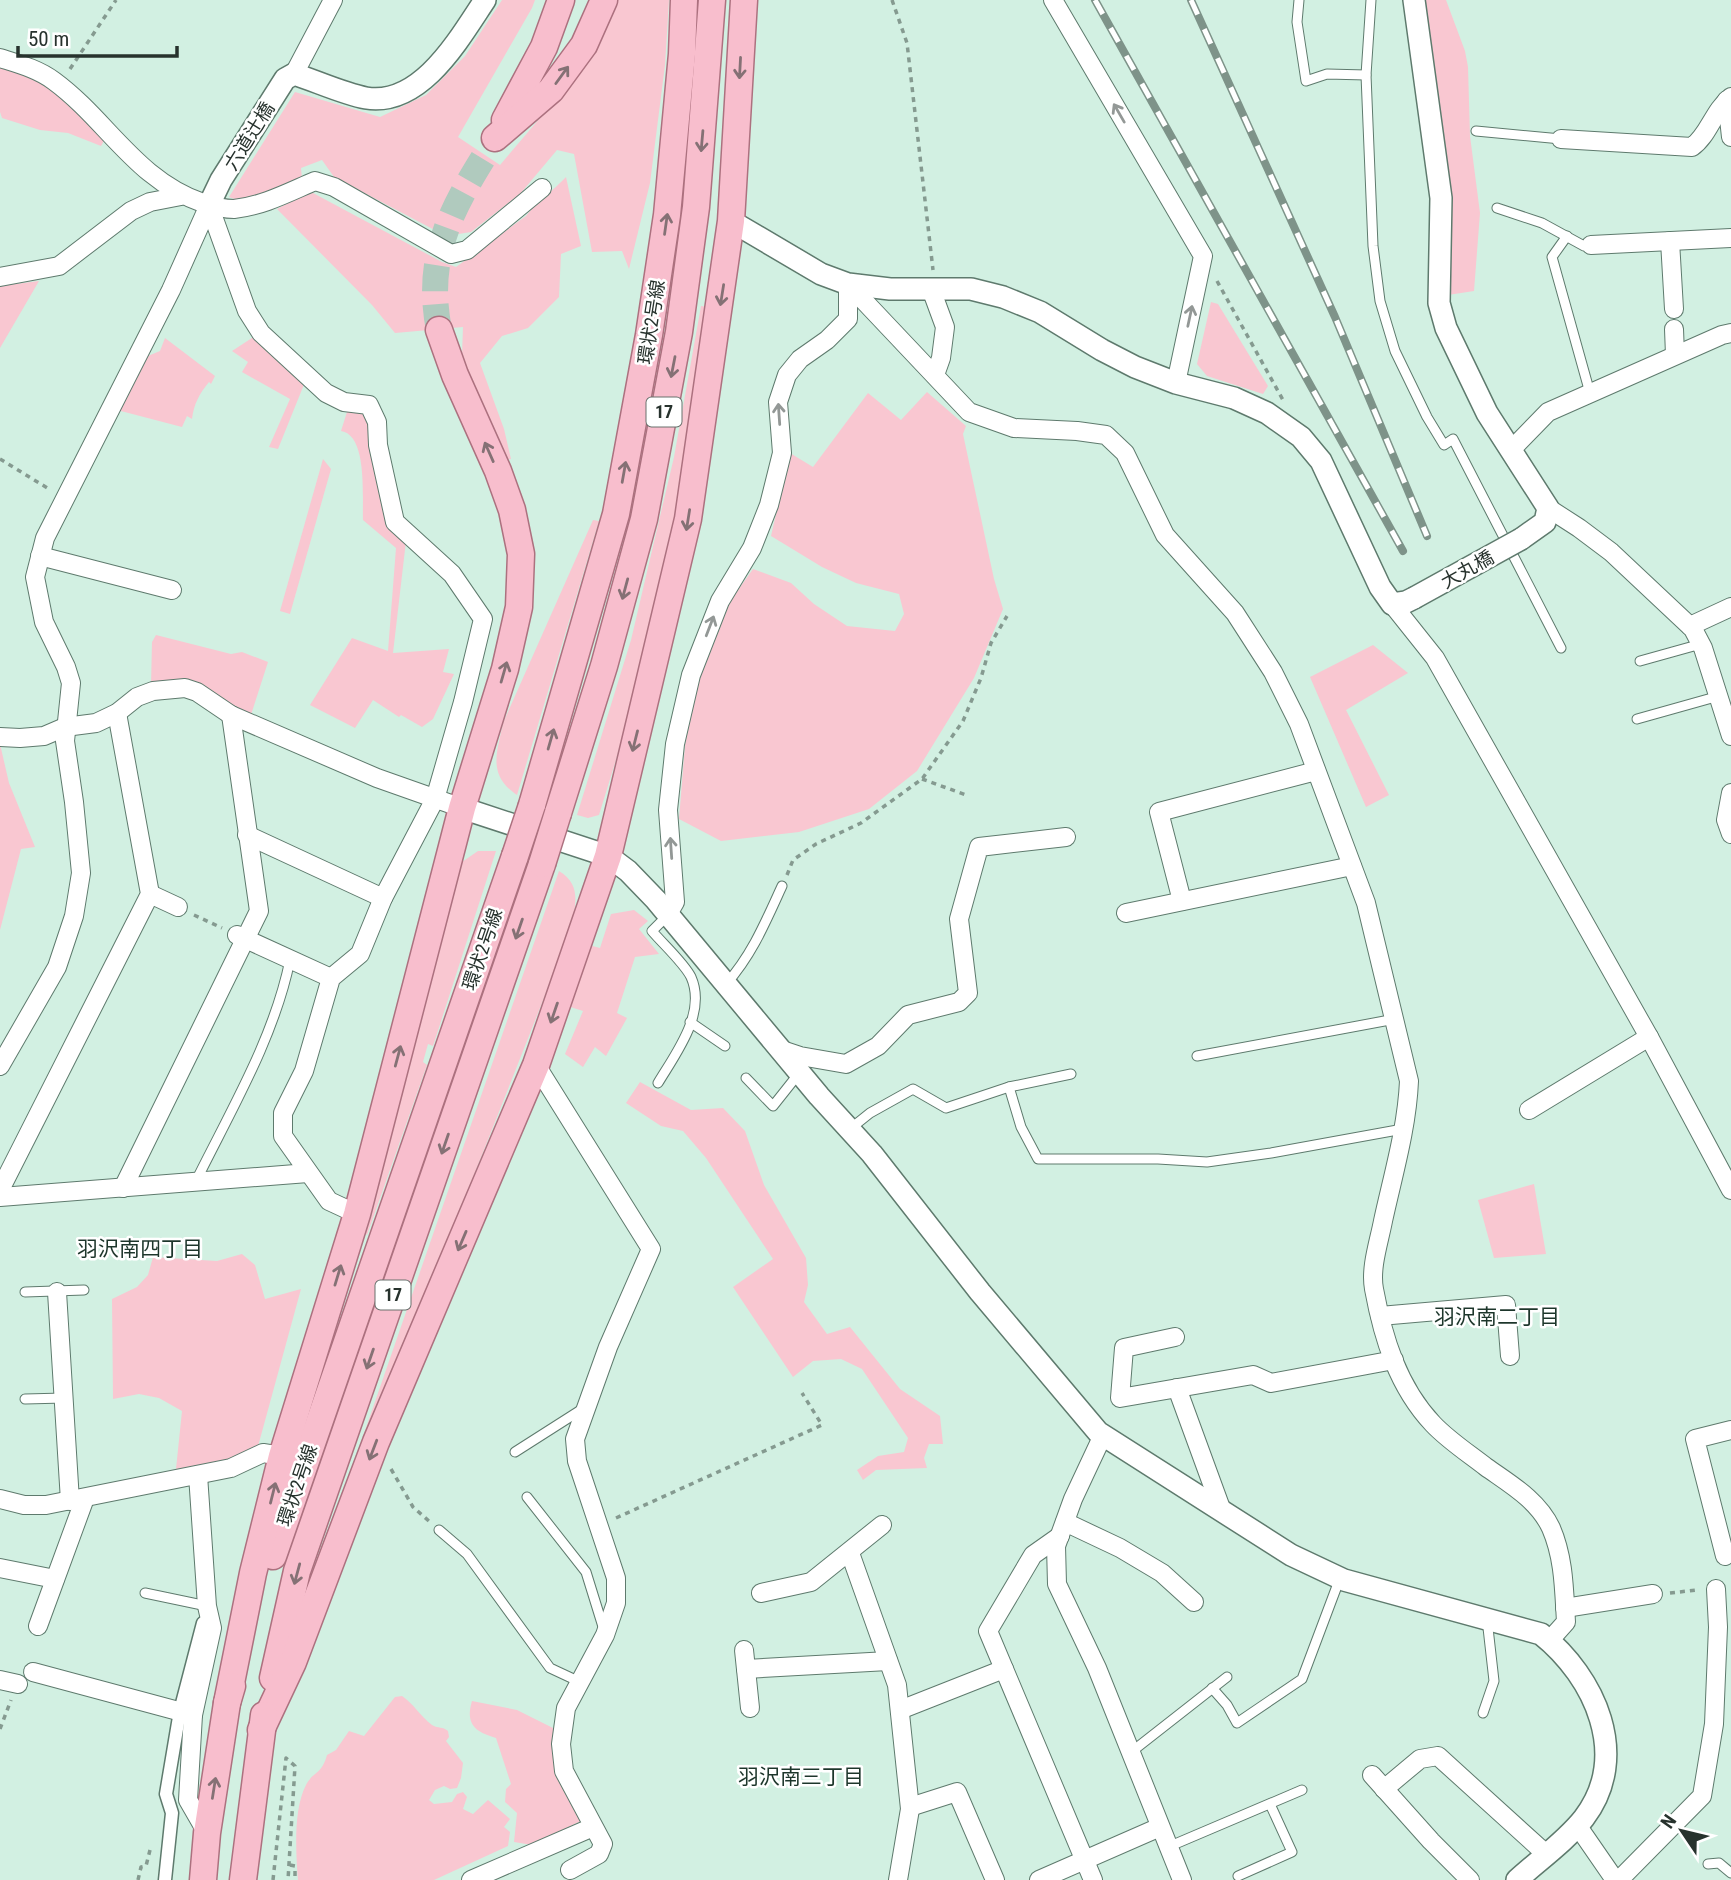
<svg xmlns="http://www.w3.org/2000/svg" width="1731" height="1880" viewBox="0 0 1731 1880" font-family="'Roboto Condensed','Noto Sans JP',sans-serif">
	<style>
		.green { fill: #f9c7d1 }
		.lines { fill: none; stroke-linecap: round; stroke-linejoin: round }
		.primary-tunnel { stroke: #b0cabe; stroke-width: 26; stroke-dasharray: 26 13; stroke-linecap: butt }
		.service-casing { stroke: #5e7a6d; stroke-width: 11 }
		.pedestrian-casing { stroke: #5e7a6d; stroke-width: 15 }
		.minor-casing { stroke: #5e7a6d; stroke-width: 20 }
		.tertiary-casing { stroke: #5e7a6d; stroke-width: 24 }
		.primary-casing { stroke: #ac717f; stroke-width: 29 }
		.path { stroke: #859a90; stroke-width: 3.5; stroke-dasharray: 5 5; stroke-linecap: butt }
		.service { stroke: #fff; stroke-width: 9 }
		.pedestrian { stroke: #fff; stroke-width: 12 }
		.minor { stroke: #fff; stroke-width: 18 }
		.tertiary { stroke: #fff; stroke-width: 21 }
		.primary { stroke: #f8becd; stroke-width: 26 }
		.rail-casing { stroke: #7e9389; stroke-width: 8 }
		.rail { stroke: #fff; stroke-width: 5; stroke-dasharray: 16; stroke-linecap: butt }
		.tertiary-bridge-casing { stroke: #5e7a6d; stroke-width: 24; stroke-linecap: butt }
		.primary-bridge-casing { stroke: #ac717f; stroke-width: 29; stroke-linecap: butt }
		.tertiary-bridge { stroke: #fff; stroke-width: 21 }
		.primary-bridge { stroke: #f8becd; stroke-width: 26 }
		.oneway { stroke: #857175 }
		.oneway2 { stroke: #939896 }
		.labels { text-anchor: middle; stroke-width: 5; stroke-linejoin: round; paint-order: stroke }
		.shield { fill: #fff; stroke: #68706c; stroke-width: 2 }
		.shield-label { font-size: 18px; font-weight: bold; fill: #27322d }
		.street-label { font-size: 19px; fill: #27322d; stroke: #fff }
		.neighbourhood-label { font-size: 21px; fill: #1d362b; stroke: #fff }
	</style>
	<rect width="100%" height="100%" fill="#d2f0e2"/>
	<g class="green">
		<polygon points="502,0 535,0 532,8 458,137 500,165 586,64 613,0 669,0 665,65 650,183 629,269 622,251 592,252 574,154 557,150 520,194 471,232 446,236 334,177 322,160 301,168 302,180 243,202 229,197 295,92 380,117 426,95 465,56"/>
		<polygon points="1425,0 1446,0 1465,51 1468,67 1470,136 1480,213 1474,291 1448,295 1447,195"/>
		<polygon points="0,64 33,73 106,137 101,146 68,133 40,130 2,118 0,112"/>
		<path d="M566,177L581,246L561,254L559,297L528,328L502,336L480,363L504,429L511,459L501,461L457,363L462,355L463,327L395,333L372,305L277,209L304,194L313,193L442,262L456,267L526,216C537,201 553,191 566,177Z"/>
		<polygon points="39,281 0,348 0,286"/>
		<polygon points="1211,302 1218,304 1268,386 1263,394 1207,376 1197,364"/>
		<polygon points="701,306 709,307 688,455 647,659 599,815 588,818 577,815 631,640 674,457"/>
		<polygon points="255,336 305,382 278,449 269,447 290,399 242,372 248,362 232,351"/>
		<path d="M165,338L215,376L211,384L209,382C199,394 194,404 192,419L187,416L182,427L117,410L143,358L160,351Z"/>
		<polygon points="927,392 966,426 963,434 994,579 1003,609 974,678 917,771 869,809 799,832 721,841 679,819 685,745 699,675 728,604 753,569 791,583 814,604 847,626 895,631 904,614 899,594 856,583 822,567 771,536 790,453 813,467 868,393 901,420"/>
		<path d="M344,406L369,414L406,541L393,653L449,649L443,672L454,674L433,719L422,727L401,715L399,717L373,700L355,728L310,705L352,638L388,651L396,548L363,520C362,498 368,435 341,431L347,412L342,410Z"/>
		<polygon points="323,459 331,469 290,614 280,611"/>
		<path d="M593,520L599,521L517,795C487,775 497,753 503,723Z"/>
		<polygon points="156,635 231,654 242,652 268,662 250,718 151,685 152,642"/>
		<polygon points="1373,645 1408,673 1346,710 1389,795 1366,807 1310,677"/>
		<polygon points="0,744 9,783 35,847 21,849 0,930"/>
		<polygon points="478,851 496,851 433,1046 428,1044 423,1062 427,1065 367,1235 360,1229 447,890 462,862"/>
		<path d="M559,871C582,885 575,904 572,927L367,1446L361,1442Z"/>
		<polygon points="634,910 648,921 639,929 659,954 635,957 617,1013 627,1018 606,1056 595,1047 583,1067 565,1054 583,1011 564,1005 585,944 600,948 611,914"/>
		<polygon points="640,1082 691,1110 723,1108 745,1131 764,1185 806,1258 808,1285 804,1302 827,1334 850,1327 900,1389 940,1416 943,1444 929,1444 924,1458 927,1468 876,1470 863,1480 857,1470 878,1456 904,1452 908,1438 862,1369 841,1359 813,1361 793,1377 733,1287 773,1259 706,1158 683,1131 661,1126 626,1103"/>
		<polygon points="1534,1184 1546,1254 1494,1258 1478,1200"/>
		<polygon points="242,1254 255,1265 265,1299 301,1289 257,1450 206,1466 176,1469 182,1411 159,1398 139,1394 113,1399 112,1299 137,1287 148,1275 153,1257 217,1261"/>
		<path d="M402,1696C414,1704 420,1716 432,1725C439,1729 442,1726 448,1731L449,1737L446,1741L463,1763L461,1778L457,1788L450,1789L444,1786L435,1790L429,1800L434,1804L452,1802L457,1794L463,1792L467,1797L463,1809L473,1814L488,1800L510,1819L504,1827L510,1832L508,1846L434,1880H298C296,1853 293,1810 306,1785C314,1770 321,1776 327,1755L336,1750L349,1731L364,1736L395,1697Z"/>
		<path d="M472,1701L517,1710L557,1730L581,1821L532,1845L514,1842L517,1813L505,1802L506,1789L511,1784L496,1738C475,1732 465,1724 472,1701Z"/>
	</g>
	<g class="lines">
		<path class="primary-tunnel" d="M439,330C425,258 450,211 487,152"/>
		<g class="service-casing">
			<g id="service">
				<polyline points="1299,0 1297,22 1306,81 1327,74 1366,75"/>
				<polyline points="1371,0 1366,75 1373,246 1380,301 1395,351 1427,417 1444,445 1453,439 1561,648"/>
				<polyline points="1476,131 1561,139"/>
				<polyline points="1497,208 1542,223 1584,246 1591,245"/>
				<polyline points="1567,236 1552,257 1590,393"/>
				<polyline points="1640,661 1701,644"/>
				<polyline points="1637,719 1719,696"/>
				<path d="M726,984C752,955 766,921 782,886"/>
				<polyline points="690,1022 725,1046"/>
				<polyline points="1197,1056 1395,1019"/>
				<polyline points="746,1078 773,1106 800,1072"/>
				<path d="M658,1083C676,1053 707,1013 691,977C684,963 663,944 652,931L667,916"/>
				<polyline points="1009,1087 1021,1127 1038,1159 1158,1159 1207,1162 1271,1153 1403,1129"/>
				<polyline points="850,1129 870,1113 913,1089 946,1108 1009,1087 1071,1074"/>
				<path d="M196,1181C231,1110 274,1038 290,960"/>
				<polyline points="25,1292 84,1290"/>
				<polyline points="25,1399 64,1398"/>
				<polyline points="515,1452 584,1408"/>
				<polyline points="527,1497 586,1572 604,1630"/>
				<polyline points="439,1530 467,1554 550,1668 580,1682"/>
				<polyline points="145,1593 207,1606"/>
				<polyline points="1212,1688 1227,1705 1237,1723 1302,1679 1340,1578"/>
				<polyline points="1483,1713 1494,1681 1487,1619"/>
				<polyline points="1130,1753 1227,1677"/>
				<polyline points="1168,1847 1302,1790"/>
				<polyline points="1708,1864 1719,1863 1731,1873"/>
				<polyline points="1238,1876 1292,1852 1270,1804"/>
			</g>
		</g>
		<g class="pedestrian-casing">
			<polyline id="pedestrian" points="165,1880 172,1813 166,1794 180,1711 203,1623 209,1619"/>
		</g>
		<g class="minor-casing">
			<g id="minor">
				<polyline points="1053,0 1203,256 1176,383"/>
				<path d="M0,58C19,64 38,69 54,81C107,120 136,180 203,203C212,206 224,209 234,209C263,206 289,192 315,181L334,187L451,254L467,250L542,188"/>
				<polyline points="294,74 333,0"/>
				<polyline points="1727,100 1731,137"/>
				<path d="M1561,139L1692,147C1709,135 1713,111 1731,97"/>
				<polyline points="209,205 247,311 261,333 326,393 344,402 369,405 377,422 378,445 395,522 452,574 483,619 463,702 435,799 383,898 360,954 331,978 304,1071 283,1113 283,1136 329,1201 357,1214"/>
				<polyline points="1670,241 1674,309"/>
				<polyline points="1591,245 1731,238"/>
				<polyline points="0,277 59,266 131,211 150,202 181,196"/>
				<path d="M848,284L969,412L1014,428L1077,431L1106,435L1125,453L1165,535L1235,613L1273,672L1299,724L1366,903L1409,1081C1407,1128 1393,1175 1383,1221C1379,1242 1370,1268 1374,1289C1383,1338 1398,1387 1433,1424C1448,1440 1468,1453 1486,1467C1510,1484 1538,1500 1551,1528C1564,1558 1564,1589 1566,1622L1549,1641"/>
				<polyline points="931,289 945,327 941,358 935,375"/>
				<polyline points="1674,329 1675,355"/>
				<polyline points="1511,450 1548,412 1722,335 1731,333"/>
				<polyline points="1548,508 1579,528 1611,552 1693,629 1703,648 1731,736"/>
				<polyline points="40,556 172,590"/>
				<polyline points="1392,604 1435,658 1649,1037 1731,1190"/>
				<polyline points="1690,626 1731,607"/>
				<polyline points="0,737 20,738 44,736 65,727 96,723 117,713 137,697 153,691 185,688 197,692 231,715 377,778 462,808"/>
				<polyline points="1731,793 1726,820 1731,834"/>
				<polyline points="247,835 383,898"/>
				<polyline points="150,894 178,907"/>
				<polyline points="1182,901 1159,812 1316,771"/>
				<polyline points="1126,913 1352,866"/>
				<polyline points="668,914 675,902 668,810 675,744 691,675 720,601 752,548 769,505 782,453 778,402 787,375 800,359 827,340 848,319 848,284"/>
				<polyline points="237,935 331,978"/>
				<polyline points="782,1050 800,1056 846,1064 878,1046 908,1015 959,1002 968,993 959,919 979,847 1066,837"/>
				<polyline points="536,1065 651,1249 608,1347 575,1439 577,1461 616,1578 616,1603 605,1635 566,1708 561,1744 564,1771 603,1844 599,1854 570,1870"/>
				<polyline points="0,1066 57,967 74,916 81,873 74,802 65,741 71,683 66,667 44,622 35,577 45,538 171,290 209,205"/>
				<polyline points="1529,1110 1649,1037"/>
				<polyline points="123,1188 259,911 231,715"/>
				<polyline points="0,1190 150,894 117,713"/>
				<polyline points="0,1197 308,1173"/>
				<polyline points="57,1292 70,1501"/>
				<polyline points="1380,1316 1506,1305 1510,1356"/>
				<polyline points="1175,1337 1124,1348 1120,1398 1253,1375 1271,1383 1394,1360"/>
				<polyline points="1177,1388 1222,1511"/>
				<polyline points="1103,1435 1073,1499 1056,1546 1057,1584 1097,1668 1182,1880"/>
				<polyline points="198,1475 207,1606 212,1628 193,1715 188,1800 207,1833"/>
				<polyline points="0,1499 24,1505 46,1505 231,1468 263,1453 282,1456"/>
				<polyline points="1065,1522 1120,1548 1162,1573 1194,1602"/>
				<polyline points="1060,1536 1033,1555 988,1631 1093,1880"/>
				<polyline points="850,1553 897,1685 910,1809 898,1880"/>
				<polyline points="1725,1556 1695,1439 1731,1430"/>
				<polyline points="0,1568 55,1579"/>
				<polyline points="761,1593 811,1582 882,1525"/>
				<polyline points="1565,1608 1653,1594"/>
				<polyline points="38,1626 85,1498"/>
				<polyline points="744,1650 750,1708"/>
				<polyline points="746,1669 888,1661"/>
				<polyline points="33,1672 193,1715"/>
				<polyline points="0,1680 18,1684"/>
				<polyline points="900,1710 1004,1669"/>
				<polyline points="1372,1775 1431,1841 1470,1880"/>
				<polyline points="1384,1789 1420,1759 1438,1756 1546,1854"/>
				<polyline points="910,1807 957,1792 995,1880"/>
				<polyline points="1577,1825 1615,1880"/>
				<polyline points="471,1880 593,1827"/>
				<polyline points="1039,1880 1160,1827"/>
				<polyline points="1619,1880 1702,1796 1714,1724 1718,1627 1716,1589"/>
			</g>
		</g>
		<g class="tertiary-casing">
			<g id="tertiary">
				<polyline points="1414,0 1441,198 1439,303 1446,328 1487,413 1548,508 1545,522 1521,539"/>
				<path d="M209,205L221,180L285,79L294,74C316,81 344,94 366,98C421,107 459,39 485,0"/>
				<polyline points="731,221 821,274 848,284 890,289 971,289 1003,297 1040,312 1102,350 1135,367 1176,383 1234,398 1267,413 1301,437 1321,461 1380,587 1392,604 1406,602 1414,598"/>
				<path d="M462,808L608,856L628,871L656,900L819,1096L872,1154L980,1292L1098,1432L1291,1555L1344,1580L1541,1634C1595,1677 1631,1756 1584,1818C1566,1841 1539,1860 1517,1880"/>
			</g>
		</g>
		<g class="primary-casing">
			<g id="primary">
				<polyline points="505,120 544,47 561,0"/>
				<polyline points="495,138 551,90 584,45 604,0"/>
				<polyline points="532,805 616,514 649,335 667,215 682,54 684,0"/>
				<polyline points="558,813 604,666 644,519 679,332 696,207 712,0"/>
				<polyline points="273,1556 515,856"/>
				<polyline points="273,1678 297,1571 542,864"/>
				<polyline points="227,1703 253,1573 282,1456 357,1214 462,808 505,669 519,607 521,554 512,510 498,471 455,375 439,330"/>
				<polyline points="261,1730 293,1662 376,1442 536,1065 608,856 688,519 731,221 744,0"/>
				<polyline points="203,1880 207,1833 227,1703 232,1686"/>
				<polyline points="243,1880 264,1715"/>
			</g>
		</g>
		<g class="path">
			<polyline points="892,0 907,43 933,270"/>
			<polyline points="70,69 116,0"/>
			<polyline points="1217,281 1283,400"/>
			<polyline points="0,459 49,489"/>
			<polyline points="922,779 969,796"/>
			<polyline points="787,875 793,860 816,844 861,823 922,779 963,721 981,678 991,643 1007,616"/>
			<polyline points="194,915 222,928"/>
			<polyline points="391,1469 413,1507 430,1522"/>
			<polyline points="616,1518 822,1425 802,1393"/>
			<polyline points="1670,1593 1697,1590"/>
			<polyline points="0,1729 11,1700"/>
			<polyline points="290,1865 295,1866 295,1880"/>
			<polyline points="138,1880 141,1867 146,1866 150,1850"/>
			<polyline points="273,1880 286,1758 295,1766 288,1880"/>
		</g>
		<use href="#service" class="service"/>
		<use href="#pedestrian" class="pedestrian"/>
		<use href="#minor" class="minor"/>
		<use href="#tertiary" class="tertiary"/>
		<use href="#primary" class="primary"/>
		<g class="rail-casing">
			<g id="rail">
				<polyline points="1095,0 1403,551"/>
				<polyline points="1191,0 1335,317 1427,536"/>
			</g>
		</g>
		<use href="#rail" class="rail"/>
		<g class="tertiary-bridge-casing">
			<polyline id="tertiary-bridge" points="1414,598 1521,539"/>
		</g>
		<g class="primary-bridge-casing">
			<g id="primary-bridge">
				<polyline points="515,856 532,805"/>
				<polyline points="542,864 558,813"/>
			</g>
		</g>
		<use href="#tertiary-bridge" class="tertiary-bridge"/>
		<use href="#primary-bridge" class="primary-bridge"/>
	</g>
	<defs><path id="oneway-shaft" d="M-6 0H5M1.5-3L5.5 0L1.5 3" fill="none" stroke-width="1.6" stroke-linecap="round" stroke-linejoin="round" transform="scale(1.75)"/></defs>
	<g class="oneway">
		<use href="#oneway-shaft" transform="translate(740 68) rotate(93)"/>
		<use href="#oneway-shaft" transform="translate(562 75) rotate(-54)"/>
		<use href="#oneway-shaft" transform="translate(702 141) rotate(95)"/>
		<use href="#oneway-shaft" transform="translate(666 224) rotate(-82)"/>
		<use href="#oneway-shaft" transform="translate(722 295) rotate(99)"/>
		<use href="#oneway-shaft" transform="translate(673 367) rotate(101)"/>
		<use href="#oneway-shaft" transform="translate(489 452) rotate(-114)"/>
		<use href="#oneway-shaft" transform="translate(624 472) rotate(-80)"/>
		<use href="#oneway-shaft" transform="translate(688 520) rotate(99)"/>
		<use href="#oneway-shaft" transform="translate(625 589) rotate(105)"/>
		<use href="#oneway-shaft" transform="translate(504 672) rotate(-74)"/>
		<use href="#oneway-shaft" transform="translate(551 739) rotate(-74)"/>
		<use href="#oneway-shaft" transform="translate(635 741) rotate(104)"/>
		<use href="#oneway-shaft" transform="translate(519 929) rotate(109)"/>
		<use href="#oneway-shaft" transform="translate(554 1013) rotate(109)"/>
		<use href="#oneway-shaft" transform="translate(398 1056) rotate(-75)"/>
		<use href="#oneway-shaft" transform="translate(445 1144) rotate(109)"/>
		<use href="#oneway-shaft" transform="translate(462 1241) rotate(113)"/>
		<use href="#oneway-shaft" transform="translate(338 1275) rotate(-73)"/>
		<use href="#oneway-shaft" transform="translate(370 1359) rotate(109)"/>
		<use href="#oneway-shaft" transform="translate(373 1450) rotate(111)"/>
		<use href="#oneway-shaft" transform="translate(273 1493) rotate(-76)"/>
		<use href="#oneway-shaft" transform="translate(297 1574) rotate(105)"/>
		<use href="#oneway-shaft" transform="translate(214 1788) rotate(-81)"/>
	</g>
	<g class="oneway2">
		<use href="#oneway-shaft" transform="translate(1119 113) rotate(-120)"/>
		<use href="#oneway-shaft" transform="translate(1190 316) rotate(-78)"/>
		<use href="#oneway-shaft" transform="translate(779 414) rotate(-94)"/>
		<use href="#oneway-shaft" transform="translate(710 626) rotate(-69)"/>
		<use href="#oneway-shaft" transform="translate(671 848) rotate(-94)"/>
	</g>
	<g class="labels">
		<g class="shield">
			<rect x="646.5" y="397.5" width="35" height="29" rx="5"/>
			<rect x="375.5" y="1280.5" width="35" height="29" rx="5"/>
		</g>
		<g class="shield-label">
			<text x="664" y="418">17</text>
			<text x="393" y="1301">17</text>
		</g>
		<g class="street-label">
			<text transform="translate(249 136) rotate(-58)" y="7">六道辻橋</text>
			<text transform="translate(651 322) rotate(-81)" y="7">環状2号線</text>
			<text transform="translate(1467 569) rotate(-29)" y="7">大丸橋</text>
			<text transform="translate(482 949) rotate(-71)" y="7">環状2号線</text>
			<text transform="translate(297 1485) rotate(-71)" y="7">環状2号線</text>
		</g>
		<g class="neighbourhood-label">
			<text x="140" y="1256">羽沢南四丁目</text>
			<text x="1497" y="1324">羽沢南二丁目</text>
			<text x="801" y="1784">羽沢南三丁目</text>
		</g>
	</g>
	<g transform="translate(1682 1831) rotate(305)" stroke="#ffffff" stroke-width="5" paint-order="stroke">
	<path d="M0-5L12 26L0 18L-12 26Z" fill="#27322d"/>
	<text y="-10" font-size="19" font-weight="bold" text-anchor="middle" fill="#27322d">N</text>
	</g>
	<path d="M18 46v10h159v-10" fill="none" stroke="#27322d" stroke-width="3.5"/>
	<text x="28" y="46" font-size="21" fill="#27322d" stroke="#ffffff" stroke-width="5" paint-order="stroke">50 m</text>
</svg>
